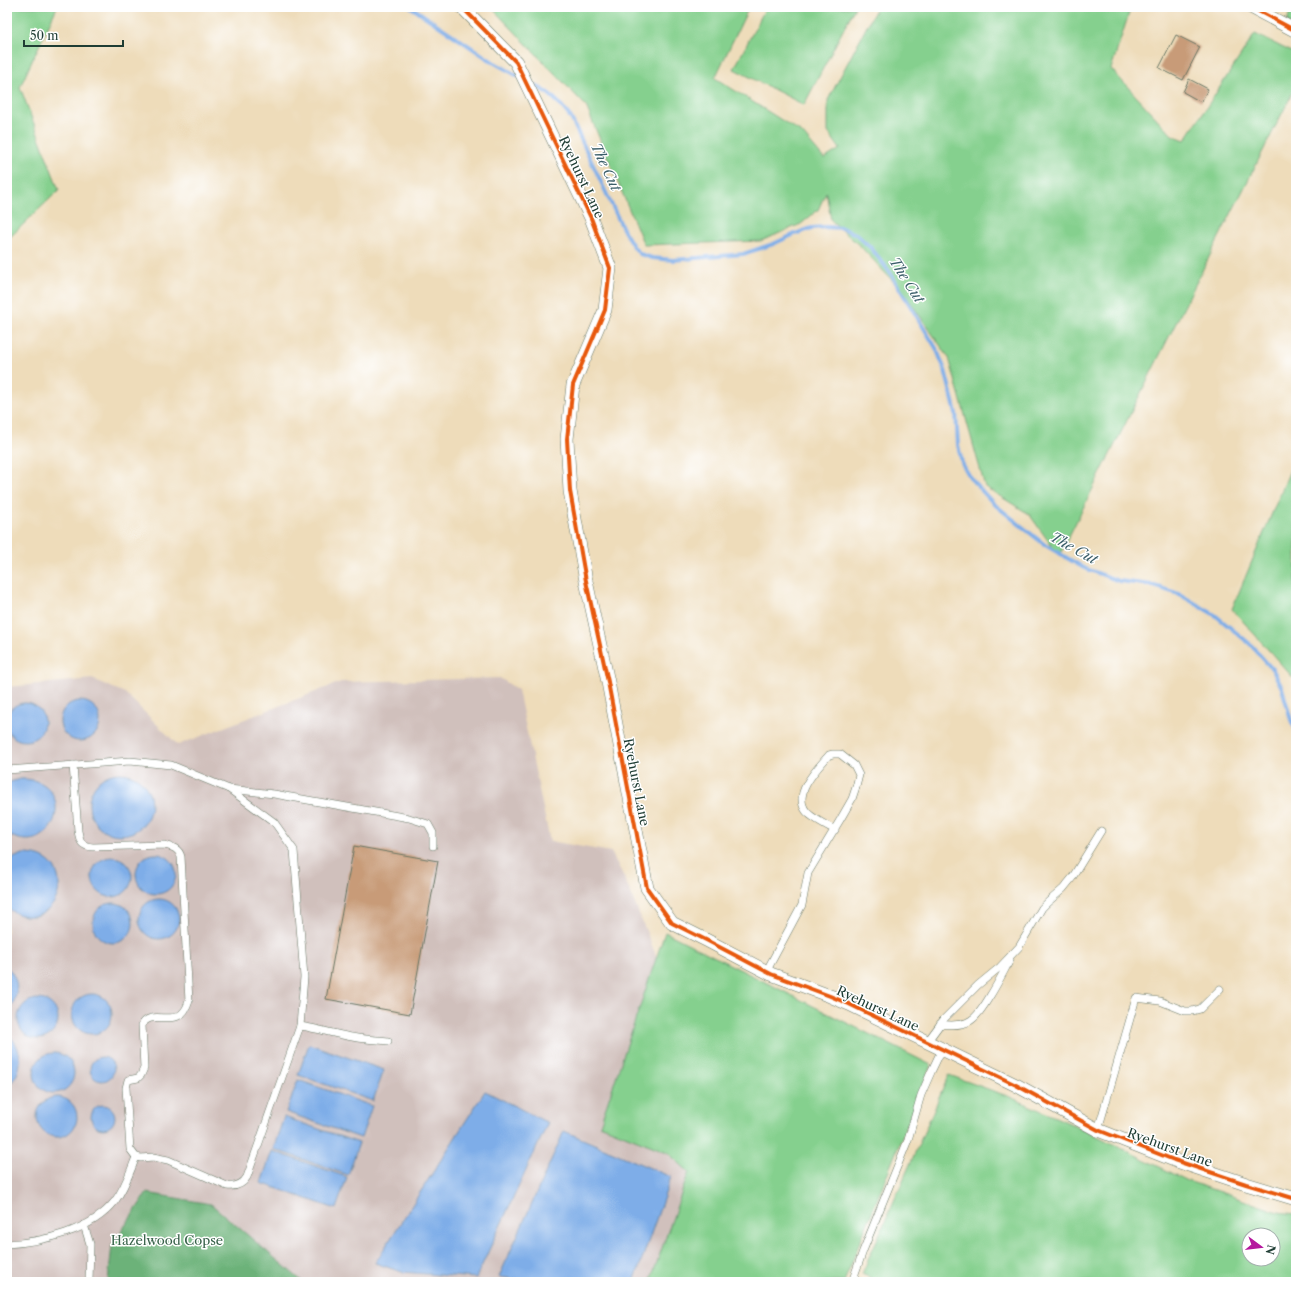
<svg xmlns="http://www.w3.org/2000/svg" width="1303" height="1289" viewBox="0 0 1303 1289" font-family="'Libre Caslon Text',serif">
	<style>
		.industrial { fill: #d0c0bc }
		.green { fill: #85d08e; stroke: #528661; fill-rule: evenodd }
		.forest { fill: #6cb279; stroke: #467856 }
		.water { fill: #7eade8; stroke: #4e758e }
		.lines { fill: none; stroke-linecap: round; stroke-linejoin: round }
		.stream { stroke: #7eade8; stroke-width: 4 }
		.building { fill: #c89b78 }
		.lane-casing { stroke: #677563; stroke-width: 8 }
		.street-casing { stroke: #677563; stroke-width: 14 }
		.lane { stroke: #fff; stroke-width: 7 }
		.street { stroke: #fff; stroke-width: 13 }
		.cycleway-casing { stroke: #fff; stroke-width: 6 }
		.cycleway { stroke: #e8590c; stroke-width: 4 }
		.labels { text-anchor: middle; stroke-width: 3; stroke-linejoin: round; paint-order: stroke }
		.street-label { font-size: 13px; fill: #1f3d34; stroke: #fff }
		.park-label { font-size: 13px; fill: #38624a; stroke: #fff }
		.water-label { font-size: 14px; font-style: italic; fill: #3c5f6a; stroke: #fff }
	</style>
	<rect width="100%" height="100%" fill="#fff"/>
	<filter id="ink" filterUnits="userSpaceOnUse"><feTurbulence type="fractalNoise" baseFrequency=".025" numOctaves="2"/><feDisplacementMap in="SourceGraphic" scale="8" xChannelSelector="R" yChannelSelector="G"/><feConvolveMatrix kernelMatrix="1 2 1 2 8 2 1 2 1" color-interpolation-filters="sRGB"/></filter>
	<filter id="wash" filterUnits="userSpaceOnUse"><feTurbulence type="fractalNoise" baseFrequency=".012" numOctaves="4" result="noise"/><feDisplacementMap in="SourceGraphic" scale="16" xChannelSelector="R" yChannelSelector="G"/><feGaussianBlur stdDeviation="0.9" result="paint"/><feColorMatrix in="noise" values="0 0 0 0 0 0 0 0 0 0 0 0 0 0 0 0 0 1.4 0 .05"/><feComposite in="paint" operator="in"/></filter>
	<g filter="url(#wash)">
		<rect width="100%" height="100%" fill="#eedcba"/>
		<polygon class="industrial" points="500,678 518,690 550,841 611,852 624,877 657,958 600,1125 667,1152 690,1172 650,1282 303,1282 211,1204 112,1245 108,1282 7,1282 7,687 92,679 125,693 178,745 341,682"/>
		<g class="green">
			<polygon points="7,7 57,7 20,87 59,190 7,240"/>
			<polygon points="491,7 749,7 715,78 802,133 824,159 840,149 828,132 828,100 877,7 1131,7 1111,69 1172,135 1185,140 1255,34 1296,54 1296,86 1203,269 1059,556 1029,514 985,487 949,358 904,293 861,247 831,220 826,192 818,210 801,224 761,241 644,245 586,106"/>
			<polygon points="766,7 855,7 804,105 734,69"/>
			<polygon points="1291,7 1296,7 1296,27 1287,23"/>
			<polygon points="1296,456 1296,681 1232,609"/>
			<polygon points="665,932 931,1065 844,1282 650,1282 689,1172 667,1152 600,1125"/>
			<path d="M949,1075L1010,1097L1085,1130L1188,1181L1278,1212L1296,1214V1282H879L862,1274ZM1249,1235H1273V1259H1249Z"/>
		</g>
		<polygon class="forest" points="147,1193 211,1204 303,1282 108,1282 112,1245"/>
		<g class="water">
			<circle cx="80" cy="721" r="20"/>
			<circle cx="25" cy="722" r="19"/>
			<circle cx="120" cy="804" r="31"/>
			<path d="M20,779C80,777 58,863 7,834V785L10,782Z"/>
			<path d="M23,854C76,853 65,921 26,916C19,915 12,912 7,907V863L13,858Z"/>
			<circle cx="156" cy="874" r="20"/>
			<circle cx="112" cy="877" r="20"/>
			<circle cx="159" cy="919" r="20"/>
			<circle cx="113" cy="923" r="20"/>
			<path d="M7,967C21,980 19,998 7,1012Z"/>
			<circle cx="92" cy="1014" r="20"/>
			<circle cx="38" cy="1019" r="20"/>
			<path d="M7,1034C24,1047 25,1073 7,1086Z"/>
			<polygon points="309,1044 384,1070 373,1101 298,1075"/>
			<circle cx="54" cy="1073" r="20"/>
			<circle cx="102" cy="1069" r="12"/>
			<polygon points="298,1080 372,1106 361,1138 286,1112"/>
			<polygon points="485,1091 548,1123 476,1278 402,1272 375,1263"/>
			<circle cx="57" cy="1117" r="20"/>
			<circle cx="103" cy="1117" r="12"/>
			<polygon points="284,1117 359,1143 348,1175 273,1149"/>
			<polygon points="564,1131 671,1177 634,1282 539,1282 499,1277"/>
			<polygon points="272,1151 347,1177 336,1209 261,1183"/>
		</g>
		<g class="lines">
			<g class="stream">
				<polyline points="411,7 493,62 518,76"/>
				<polyline points="531,83 548,93 560,104 571,118 624,231 633,246 640,254 652,258 673,260 743,254 773,244 795,234 812,228 826,227 842,228 856,234 871,248 889,271 936,348 945,370 956,413 958,445 962,463 971,479 994,504 1045,545 1084,568 1119,581 1151,585 1179,594 1215,615 1250,644 1273,670 1282,688 1291,720 1296,730"/>
			</g>
		</g>
		<g id="blocks">
			<g class="building">
				<polygon points="1176,35 1200,47 1183,80 1159,68"/>
				<polygon points="1189,79 1208,89 1201,102 1183,92"/>
				<polygon points="354,846 438,861 410,1014 326,999"/>
			</g>
		</g>
	</g>
	<g filter="url(#ink)">
		<use href="#blocks" fill-opacity="0" stroke="#677563" stroke-width="1"/>
		<g class="lines">
			<g class="lane-casing">
				<g id="lane">
					<path d="M7,770L130,761L171,765L229,789L274,822L294,850L304,977L300,1026L247,1177C243,1184 236,1187 227,1186L168,1160L153,1157L141,1158L136,1157L130,1149L126,1088L128,1080L138,1078L141,1075L144,1068L142,1025C152,1006 180,1033 189,1001L181,857C179,848 172,847 164,845L93,847C81,846 80,842 78,831L73,765"/>
					<polyline points="229,789 274,794 409,818 428,824 433,833 433,846"/>
					<path d="M766,972L802,905L808,873L840,820L852,799L856,787L859,775L854,765L840,754H833L829,755C818,768 792,793 806,811C810,817 828,826 835,830"/>
					<path d="M940,1024C969,1028 976,1020 990,996C997,985 1003,973 1010,960"/>
					<path d="M300,1026C322,1029 343,1037 366,1039C373,1040 381,1040 388,1041"/>
					<polyline points="927,1042 944,1019 978,985 1000,967 1019,947 1042,908 1048,902 1063,889 1072,878 1101,831"/>
					<polyline points="1098,1130 1136,998 1160,1001 1185,1011 1192,1011 1200,1009 1220,989"/>
					<polyline points="84,1225 90,1244 89,1282"/>
					<path d="M7,1244C42,1242 92,1231 115,1201C125,1188 130,1172 136,1157"/>
					<polyline points="852,1282 863,1251 908,1140 921,1095 932,1070 942,1049"/>
				</g>
			</g>
			<g class="street-casing">
				<g id="street">
					<polyline points="462,7 516,62 591,218 610,268 605,310 573,385 567,439 570,491 586,581 608,682 647,888 672,923 706,940 771,974 830,996 849,1004 1016,1085 1098,1130 1174,1160 1246,1184 1296,1199"/>
					<polyline points="1251,7 1296,31"/>
				</g>
			</g>
			<use href="#lane" class="lane"/>
			<use href="#street" class="street"/>
			<g class="cycleway-casing">
				<g id="cycleway">
					<polyline points="462,7 516,62 591,218 610,268 605,310 573,385 567,439 570,491 586,581 608,682 647,888 672,923 706,940 771,974 830,996 849,1004 1016,1085 1098,1130 1174,1160 1246,1184 1296,1199"/>
					<polyline points="1251,7 1296,31"/>
				</g>
			</g>
			<use href="#cycleway" class="cycleway"/>
		</g>
	</g>
	<g class="labels">
		<g class="street-label">
			<text transform="translate(582 177) rotate(65)" y="5">Ryehurst Lane</text>
			<text transform="translate(637 782) rotate(79)" y="5">Ryehurst Lane</text>
			<text transform="translate(878 1008) rotate(25)" y="5">Ryehurst Lane</text>
			<text transform="translate(1170 1147) rotate(20)" y="5">Ryehurst Lane</text>
		</g>
		<g class="park-label">
			<text x="167" y="1245">Hazelwood Copse</text>
		</g>
		<g class="water-label">
			<text transform="translate(606 167) rotate(65)" y="5">The Cut</text>
			<text transform="translate(907 280) rotate(57)" y="5">The Cut</text>
			<text transform="translate(1074 548) rotate(29)" y="5">The Cut</text>
		</g>
	</g>
	<rect width="1303" height="1289" fill="none" stroke="#fff" stroke-width="24"/>
	<g transform="translate(1261 1247) rotate(105)"><circle r="19" fill="#ffffff" stroke="#a5b1ae"/>
	<path d="M0-3L7 15L0 10L-7 15Z" fill="#b5179e"/>
	<text y="-6" font-size="11" font-weight="bold" text-anchor="middle" fill="#1f3d34">N</text>
	</g>
	<path d="M24 40v6h99v-6" fill="none" stroke="#1f3d34" stroke-width="2"/>
	<text x="30" y="40" font-size="12" fill="#1f3d34" stroke="#ffffff" stroke-width="3" paint-order="stroke">50 m</text>
</svg>
